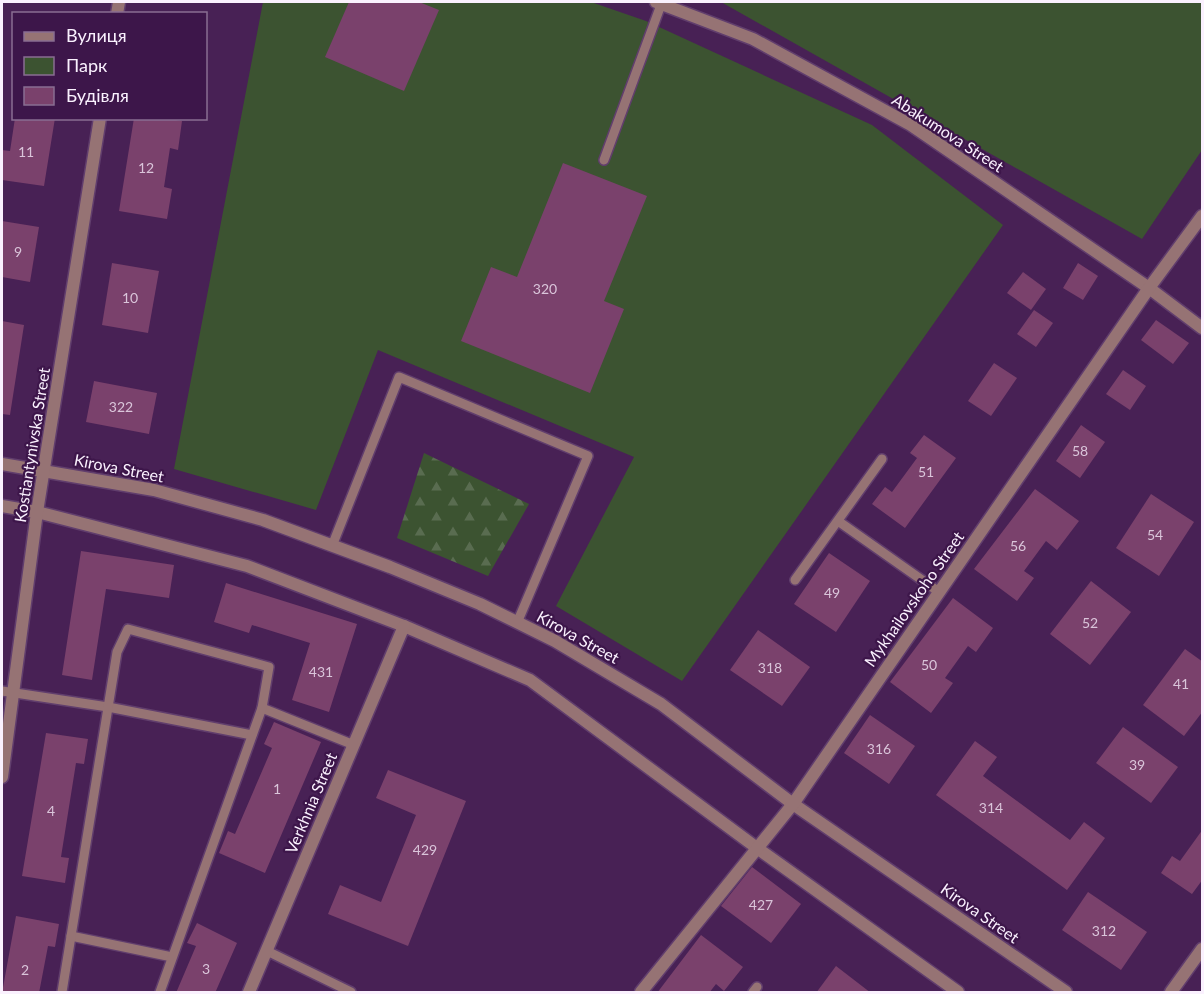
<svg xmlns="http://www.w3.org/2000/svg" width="1204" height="994" viewBox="0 0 1204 994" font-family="Lato,sans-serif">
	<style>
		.forest { fill: url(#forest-firs) }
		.park { fill: #3c5331 }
		.building { fill: #7a416c }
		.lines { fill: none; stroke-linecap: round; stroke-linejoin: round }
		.service-casing { stroke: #613e6d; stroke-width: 12 }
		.minor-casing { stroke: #613e6d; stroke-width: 15 }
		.service { stroke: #967374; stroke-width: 9 }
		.minor { stroke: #967374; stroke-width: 12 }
		.labels { text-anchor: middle; stroke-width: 4.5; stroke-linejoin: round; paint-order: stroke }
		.number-label { font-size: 14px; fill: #dac5da }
		.street-label { font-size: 16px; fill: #faf1fe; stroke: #3d164a }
	</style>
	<defs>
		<pattern id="forest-firs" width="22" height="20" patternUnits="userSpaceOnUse" patternTransform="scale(1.5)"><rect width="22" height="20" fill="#3c5331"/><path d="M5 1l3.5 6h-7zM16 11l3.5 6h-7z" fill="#596c50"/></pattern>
	</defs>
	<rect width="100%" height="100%" fill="#482155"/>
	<polygon class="forest" points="424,453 529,504 488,576 397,538"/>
	<g class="park">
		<polygon points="263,2 591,2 646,21 872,125 1003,225 682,681 556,606 634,457 378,350 316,510 174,469"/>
		<polygon points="721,2 1202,2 1202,150 1142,239"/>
	</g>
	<g class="building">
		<polygon points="349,2 419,2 439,10 404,91 325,57"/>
		<polygon points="15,118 55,118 44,186 2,180 2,150 10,151"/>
		<polygon points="134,118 163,118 182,121 178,150 170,148 164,187 172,189 167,219 119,211"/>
		<polygon points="563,163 647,196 604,301 624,309 590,393 461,341 491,267 517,277"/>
		<polygon points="2,221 39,227 30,282 2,277"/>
		<polygon points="112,263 159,271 148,333 102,325"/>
		<polygon points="1078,263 1098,276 1083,300 1063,288"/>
		<polygon points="1023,272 1046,289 1031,310 1007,293"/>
		<polygon points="1034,310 1053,323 1036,347 1017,334"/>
		<polygon points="1156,320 1189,343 1173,364 1141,340"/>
		<polygon points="2,321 24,325 10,415 2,414"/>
		<polygon points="994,363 1017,378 991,416 968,401"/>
		<polygon points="1123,370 1146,386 1130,410 1106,394"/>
		<polygon points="94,381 157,393 149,434 86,422"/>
		<polygon points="1081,425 1105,442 1080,478 1056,461"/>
		<polygon points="924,435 956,458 905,528 872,504 885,487 892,492 917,458 910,453"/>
		<polygon points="1035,489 1079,521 1057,550 1046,541 1024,571 1034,578 1017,601 974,569"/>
		<polygon points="1151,494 1194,522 1159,576 1116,548"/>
		<polygon points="81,551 174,565 169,598 106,589 92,680 62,675"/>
		<polygon points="829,553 870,581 836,632 794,604"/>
		<polygon points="1091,581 1131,612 1090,665 1050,634"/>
		<polygon points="226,583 357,624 329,712 292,700 310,643 252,625 249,633 214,622"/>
		<polygon points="953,598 993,628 976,652 968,646 945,678 953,683 931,713 890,682"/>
		<polygon points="758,630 810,667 782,706 730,670"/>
		<polygon points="1185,649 1203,662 1203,711 1184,736 1143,705"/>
		<polygon points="870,715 915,746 889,784 844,753"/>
		<polygon points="274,722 321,742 265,873 219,853 228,831 235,834 272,748 264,744"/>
		<polygon points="1123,727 1178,767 1151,803 1096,763"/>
		<polygon points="46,733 88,739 84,764 76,763 61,857 69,858 65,883 22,876"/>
		<polygon points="975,741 997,757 983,776 1070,840 1084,822 1105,838 1067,890 936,795"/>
		<polygon points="388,770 466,801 408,946 328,914 340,885 381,902 416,815 376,798"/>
		<polygon points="1203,829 1203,879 1192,894 1161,873 1172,856 1180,861"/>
		<polygon points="752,867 801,904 771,943 721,906"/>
		<polygon points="1088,892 1147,932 1121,970 1062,930"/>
		<polygon points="16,916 59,924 55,947 48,946 39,993 2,993"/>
		<polygon points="197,923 237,943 215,993 176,993 196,946 187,943"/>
		<polygon points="701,935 743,967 724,991 716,984 709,993 657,993"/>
		<polygon points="836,966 871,993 816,993"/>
	</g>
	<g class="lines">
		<g class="service-casing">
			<g id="service">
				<polyline points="604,160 662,2"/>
				<polyline points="838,521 939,592"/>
				<polyline points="332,546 399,377 588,456 517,623"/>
				<polyline points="795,580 882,459"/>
				<polyline points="2,691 108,707 252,735"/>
				<polyline points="262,708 354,745"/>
				<polyline points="71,936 172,957"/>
				<polyline points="267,951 351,992"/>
				<polyline points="62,992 117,652 128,629 269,667 262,708 160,992"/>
				<polyline points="753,992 757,987"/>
			</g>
		</g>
		<g class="minor-casing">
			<g id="minor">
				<polyline points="656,2 753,39 911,125 1149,288 1202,328"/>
				<polyline points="117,14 119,2"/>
				<polyline points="2,464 154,490 263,520 390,567 480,604 555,641 661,704 793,804 1066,992"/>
				<polyline points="2,506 37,512 247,566 404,626 530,680 757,848 958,992"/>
				<polyline points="2,777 37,512 100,118"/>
				<polyline points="249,992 404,626"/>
				<polyline points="641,992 793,804 1149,288 1202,216"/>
				<polyline points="1171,992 1202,949"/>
			</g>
		</g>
		<use href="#service" class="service"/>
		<use href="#minor" class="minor"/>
	</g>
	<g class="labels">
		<g class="number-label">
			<text x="26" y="157">11</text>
			<text x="146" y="173">12</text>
			<text x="18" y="257">9</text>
			<text x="545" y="294">320</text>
			<text x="130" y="303">10</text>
			<text x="121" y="412">322</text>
			<text x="1080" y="456">58</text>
			<text x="926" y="477">51</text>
			<text x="1155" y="540">54</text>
			<text x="1018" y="551">56</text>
			<text x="832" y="598">49</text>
			<text x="1090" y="628">52</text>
			<text x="929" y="670">50</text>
			<text x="770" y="673">318</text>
			<text x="321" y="677">431</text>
			<text x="1181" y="689">41</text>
			<text x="879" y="754">316</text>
			<text x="1137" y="770">39</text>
			<text x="277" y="794">1</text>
			<text x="991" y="813">314</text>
			<text x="51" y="816">4</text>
			<text x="425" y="855">429</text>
			<text x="761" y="910">427</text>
			<text x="1104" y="936">312</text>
			<text x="206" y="974">3</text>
			<text x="25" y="975">2</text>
		</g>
		<g class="street-label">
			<text transform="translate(948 133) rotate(33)" y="6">Abakumova Street</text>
			<text transform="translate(32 445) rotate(-81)" y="6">Kostiantynivska Street</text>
			<text transform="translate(119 468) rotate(11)" y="6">Kirova Street</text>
			<text transform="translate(914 599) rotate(-55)" y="6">Mykhailovskoho Street</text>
			<text transform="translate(578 637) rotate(29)" y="6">Kirova Street</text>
			<text transform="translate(311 803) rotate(-67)" y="6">Verkhnia Street</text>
			<text transform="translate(980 913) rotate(35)" y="6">Kirova Street</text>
		</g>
	</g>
	<rect width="1204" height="994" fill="none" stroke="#faf1fe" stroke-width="6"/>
	<rect x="12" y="12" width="195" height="108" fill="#3d164a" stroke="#896e92" stroke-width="1.5"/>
	<rect x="24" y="32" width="30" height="9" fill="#967374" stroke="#896e92" stroke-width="1.5"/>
	<text x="66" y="42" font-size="18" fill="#faf1fe">Вулиця</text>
	<rect x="24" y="57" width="30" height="18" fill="#3c5331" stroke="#896e92" stroke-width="1.5"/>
	<text x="66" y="72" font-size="18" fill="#faf1fe">Парк</text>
	<rect x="24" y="87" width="30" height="18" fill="#7a416c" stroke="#896e92" stroke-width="1.5"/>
	<text x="66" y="102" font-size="18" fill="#faf1fe">Будівля</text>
</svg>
